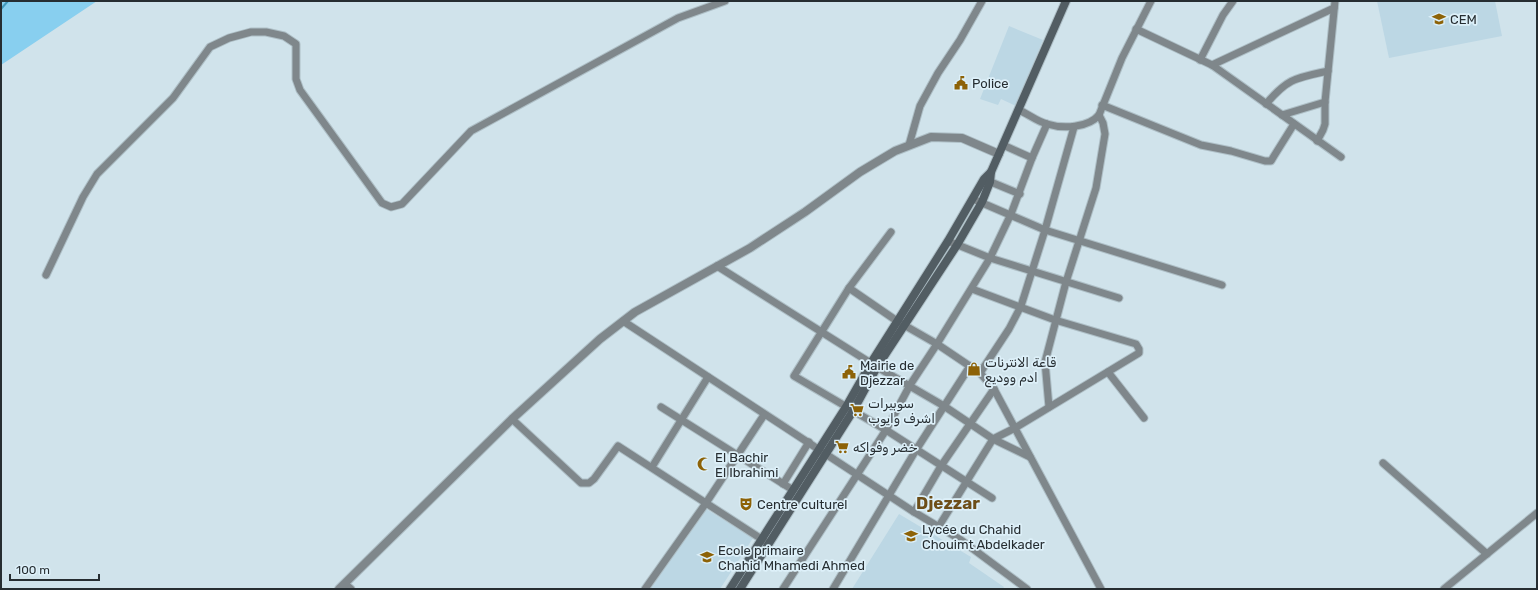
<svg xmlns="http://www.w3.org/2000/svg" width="1538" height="590" viewBox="0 0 1538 590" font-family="Rubik,'Noto Sans Arabic',sans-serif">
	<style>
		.built { fill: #bcd7e4 }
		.green { fill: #88cfef }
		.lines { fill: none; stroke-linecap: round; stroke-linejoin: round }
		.stream { stroke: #4399bc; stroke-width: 2 }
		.minor-casing { stroke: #aebfc6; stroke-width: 9 }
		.tertiary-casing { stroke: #aebfc6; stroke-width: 10 }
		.secondary-casing { stroke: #aebfc6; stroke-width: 10 }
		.minor { stroke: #7f878b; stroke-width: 7 }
		.tertiary { stroke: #7f878b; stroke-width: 8 }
		.secondary { stroke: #525d63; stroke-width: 8 }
		.labels { text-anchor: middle; stroke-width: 3.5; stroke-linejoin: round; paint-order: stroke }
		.poi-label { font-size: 13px; fill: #262d31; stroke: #ddf0f9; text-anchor: start }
		.district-label { font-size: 17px; font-weight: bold; fill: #6d4e18; stroke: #ddf0f9 }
	</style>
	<rect width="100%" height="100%" fill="#d0e3eb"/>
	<g class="built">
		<polygon points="1377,1 1495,1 1502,36 1389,58"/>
		<polygon points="1009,26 1043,40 1016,106 1001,99 998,105 980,99"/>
		<polygon points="706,509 753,538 720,589 650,589"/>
		<polygon points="899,514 971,557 969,563 1004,587 1003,589 852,589"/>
	</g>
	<polygon class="green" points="1,1 97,1 1,65"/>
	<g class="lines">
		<polyline class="stream" points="1,9 8,1"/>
		<g class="minor-casing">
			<g id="minor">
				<polyline points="1136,29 1212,65 1341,157"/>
				<polyline points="1200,60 1223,15 1233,1"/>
				<polyline points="1212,65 1334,8"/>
				<path d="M1266,104C1288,78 1296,78 1328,71"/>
				<polyline points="1102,105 1201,145 1231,151 1265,161 1271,161 1274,156 1294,124"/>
				<path d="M1019,110C1028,114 1038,122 1047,124C1063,129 1088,128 1099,115L1122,58L1151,1"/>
				<polyline points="1282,115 1325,102"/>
				<polyline points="1317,141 1323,130 1325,124 1325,102 1335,1"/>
				<polyline points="909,145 920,106 938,73 960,40 982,1"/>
				<polyline points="1003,145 1032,158"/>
				<polyline points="986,180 1020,194"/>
				<polyline points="973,199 1045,230 1222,285"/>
				<polyline points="891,232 849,288 794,376 886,430 992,498"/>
				<polyline points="948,241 990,258 1119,298"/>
				<polyline points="717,266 877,367 944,406 993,439 1030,457"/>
				<polyline points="46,275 83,197 97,174 173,98 210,47 229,38 251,32 266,32 284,36 296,44 296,79 300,90 382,203 391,207 402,204 471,131 678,18 725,1"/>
				<polyline points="849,288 897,321 937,344 980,373 994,389 1101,589"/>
				<polyline points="623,321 914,512 961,540 1027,589"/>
				<polyline points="1108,372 1144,418"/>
				<polyline points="980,373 1009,329 1021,306 1045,230 1074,127"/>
				<polyline points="661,407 793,490"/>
				<polyline points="1049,407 1045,362 1066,282 1096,188 1105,134 1103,123 1099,115"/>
				<polyline points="512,419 581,483 589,483 594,479 618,446 766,542"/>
				<polyline points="1383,463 1487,554"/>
				<polyline points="652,467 708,377"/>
				<polyline points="783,484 809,442"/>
				<polyline points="914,512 941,466 994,389"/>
				<polyline points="939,526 993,439 1015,428 1139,353 1139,349 1136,344 1055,320 972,289"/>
				<polyline points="345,584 351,589"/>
				<polyline points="645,589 706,503 764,415"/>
				<polyline points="783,589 886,430 910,385 937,344 990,258 1011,214 1032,158 1047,124"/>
				<polyline points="833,589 916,450 970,366"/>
				<polyline points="1444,589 1537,513"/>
			</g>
		</g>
		<g class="tertiary-casing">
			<polyline id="tertiary" points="339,589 512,419 600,339 635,312 750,248 805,212 860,172 895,151 931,137 962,138 999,154"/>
		</g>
		<g class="secondary-casing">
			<g id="secondary">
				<polyline points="730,589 846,407 871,363 948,241 984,179 991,172"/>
				<polyline points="740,589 853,411 877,367 957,245 982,202 990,182 991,172 1066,1"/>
			</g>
		</g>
		<use href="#minor" class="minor"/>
		<use href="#tertiary" class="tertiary"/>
		<use href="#secondary" class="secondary"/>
	</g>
	<defs>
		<g id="school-bare" transform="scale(1.08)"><path d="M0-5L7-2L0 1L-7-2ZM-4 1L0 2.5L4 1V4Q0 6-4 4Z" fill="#8d6207" stroke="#ddf0f9" stroke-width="2.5" paint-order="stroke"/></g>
		<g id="civic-bare" transform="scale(1.08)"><path d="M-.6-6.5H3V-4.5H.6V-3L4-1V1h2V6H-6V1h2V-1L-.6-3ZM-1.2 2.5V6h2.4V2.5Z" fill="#8d6207" stroke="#ddf0f9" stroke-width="2.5" paint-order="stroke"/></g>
		<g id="shop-bare" transform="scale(1.08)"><path d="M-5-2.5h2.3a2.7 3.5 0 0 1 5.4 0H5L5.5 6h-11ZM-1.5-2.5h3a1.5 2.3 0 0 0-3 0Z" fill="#8d6207" stroke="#ddf0f9" stroke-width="2.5" paint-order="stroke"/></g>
		<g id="supermarket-bare" transform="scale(1.08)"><path d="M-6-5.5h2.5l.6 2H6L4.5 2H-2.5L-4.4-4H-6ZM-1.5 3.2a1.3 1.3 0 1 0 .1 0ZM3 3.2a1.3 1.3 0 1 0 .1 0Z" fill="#8d6207" stroke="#ddf0f9" stroke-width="2.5" paint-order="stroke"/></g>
		<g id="mosque-bare" transform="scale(1.08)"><path d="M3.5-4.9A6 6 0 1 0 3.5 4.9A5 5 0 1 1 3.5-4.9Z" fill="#8d6207" stroke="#ddf0f9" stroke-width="2.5" paint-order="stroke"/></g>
		<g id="theatre-bare" transform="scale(1.08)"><path d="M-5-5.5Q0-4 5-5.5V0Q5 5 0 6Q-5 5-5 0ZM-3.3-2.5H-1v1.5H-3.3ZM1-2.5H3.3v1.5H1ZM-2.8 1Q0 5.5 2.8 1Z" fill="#8d6207" stroke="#ddf0f9" stroke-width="2.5" paint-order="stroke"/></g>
	</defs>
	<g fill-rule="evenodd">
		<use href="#school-bare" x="1439" y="19"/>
		<use href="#civic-bare" x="961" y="83"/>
		<use href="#shop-bare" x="974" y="369"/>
		<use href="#civic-bare" x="849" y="372"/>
		<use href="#supermarket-bare" x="857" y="410"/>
		<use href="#supermarket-bare" x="842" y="447"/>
		<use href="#mosque-bare" x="704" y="464"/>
		<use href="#theatre-bare" x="746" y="504"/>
		<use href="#school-bare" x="911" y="536"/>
		<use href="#school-bare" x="707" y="557"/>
	</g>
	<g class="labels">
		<g class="poi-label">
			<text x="1450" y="24">CEM</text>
			<text x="972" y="88">Police</text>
			<text x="985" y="367">قاعة الانترنات<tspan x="985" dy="15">ادم ووديع</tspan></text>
			<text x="860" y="370">Mairie de<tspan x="860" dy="15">Djezzar</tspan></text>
			<text x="868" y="408">سوبيرات<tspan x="868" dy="15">اشرف وايوب</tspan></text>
			<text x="853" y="452">خضر وفواكه</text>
			<text x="715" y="462">El Bachir<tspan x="715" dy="15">El Ibrahimi</tspan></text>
			<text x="757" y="509">Centre culturel</text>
			<text x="922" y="534">Lycée du Chahid<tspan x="922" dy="15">Chouimt Abdelkader</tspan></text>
			<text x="718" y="555">Ecole primaire<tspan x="718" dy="15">Chahid Mhamedi Ahmed</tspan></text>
		</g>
		<g class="district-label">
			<text x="948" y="509">Djezzar</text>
		</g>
	</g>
	<rect width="1538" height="590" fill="none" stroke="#262d31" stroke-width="4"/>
	<path d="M10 574v6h89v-6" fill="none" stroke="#262d31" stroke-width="2"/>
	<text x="16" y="574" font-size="12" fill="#262d31" stroke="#ddf0f9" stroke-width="3" paint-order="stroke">100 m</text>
</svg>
